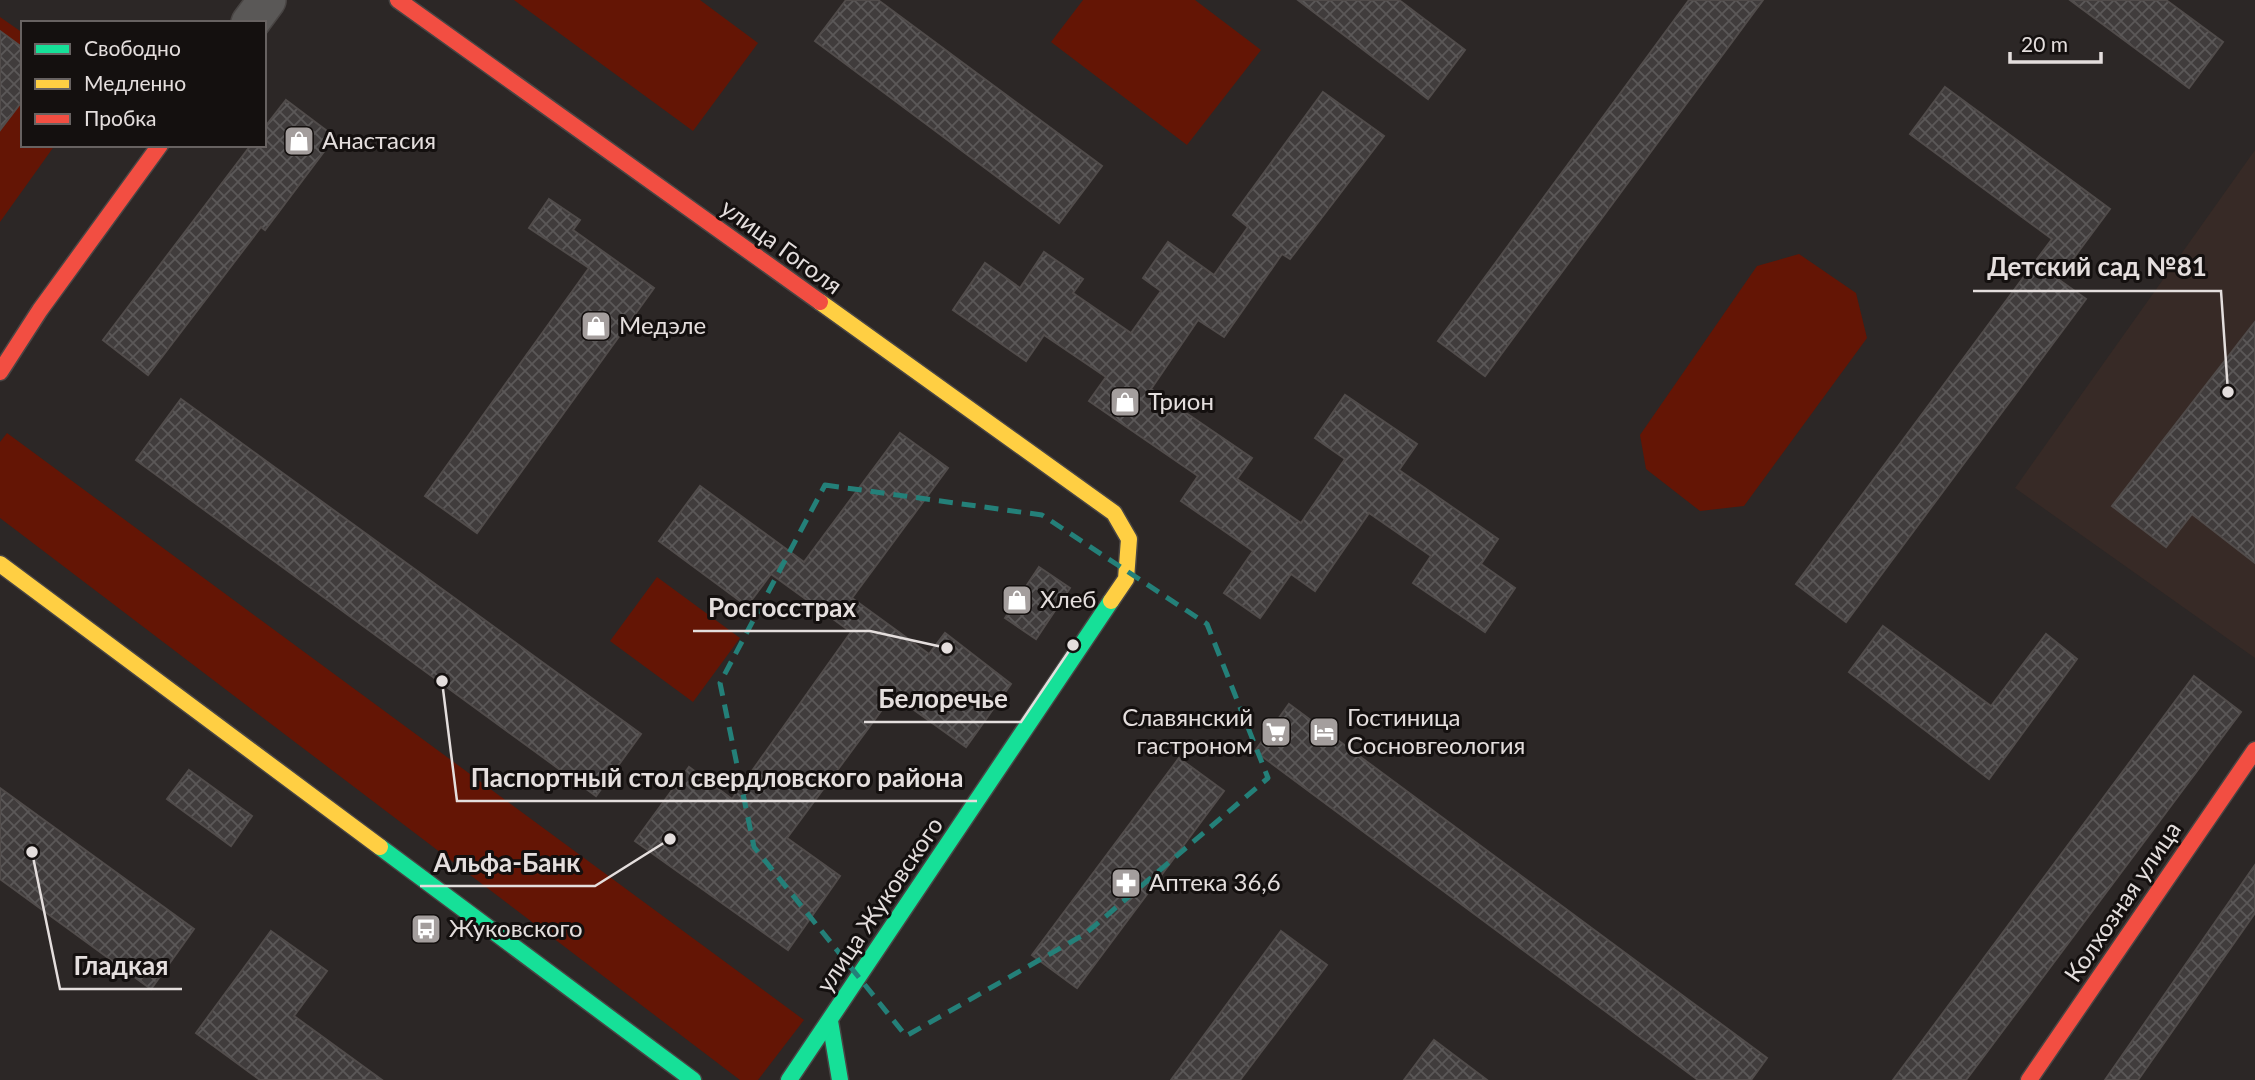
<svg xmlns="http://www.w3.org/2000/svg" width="2255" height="1080" viewBox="0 0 2255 1080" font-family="Lato,sans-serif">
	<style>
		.built { fill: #372a26 }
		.green { fill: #641505 }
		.building { fill: url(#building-cross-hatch); stroke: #514c4b; stroke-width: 2 }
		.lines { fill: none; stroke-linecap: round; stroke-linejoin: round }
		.street-casing { stroke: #494544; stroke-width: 40 }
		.fast-casing { stroke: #494544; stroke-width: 19 }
		.slow-casing { stroke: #494544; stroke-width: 19 }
		.jam-casing { stroke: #494544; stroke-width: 19 }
		.street { stroke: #5a5857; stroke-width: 37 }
		.fast { stroke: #16e098; stroke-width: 16 }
		.slow { stroke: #ffcf43; stroke-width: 16 }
		.jam { stroke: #f24e42; stroke-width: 16 }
		.marked { fill: none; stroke: #248079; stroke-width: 5; stroke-dasharray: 14 9; stroke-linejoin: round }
		.labels { text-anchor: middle; stroke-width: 6; stroke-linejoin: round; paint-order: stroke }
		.poi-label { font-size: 24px; fill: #e4dedd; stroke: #14100f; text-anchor: start }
		.street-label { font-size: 24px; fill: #e4dedd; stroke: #14100f }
		.leader { fill: none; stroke: #e4dedd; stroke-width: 2.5 }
		.callout-dot { fill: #e4dedd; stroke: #14100f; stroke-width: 2.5 }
		.callout-label { font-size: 26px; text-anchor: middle; font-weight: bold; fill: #e4dedd; stroke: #14100f; stroke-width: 6; stroke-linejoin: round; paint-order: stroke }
	</style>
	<defs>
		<pattern id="building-cross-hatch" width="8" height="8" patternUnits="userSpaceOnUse" patternTransform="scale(1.75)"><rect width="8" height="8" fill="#403c3c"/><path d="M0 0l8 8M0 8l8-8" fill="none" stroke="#5b5858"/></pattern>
	</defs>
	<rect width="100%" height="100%" fill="#2c2726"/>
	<polygon class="built" points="2255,150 2255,658 2015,488"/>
	<g class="green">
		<polygon points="514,0 700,0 758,43 693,131"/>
		<polygon points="1083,0 1195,0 1261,50 1187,145 1051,42"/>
		<polygon points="0,17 23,33 23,145 55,145 0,222"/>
		<polygon points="1799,254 1856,293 1867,338 1744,506 1700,511 1646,469 1640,435 1757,266"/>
		<polygon points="7,433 804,1020 758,1080 740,1080 0,518 0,442"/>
		<polygon points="657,577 740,638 693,702 610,641"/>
	</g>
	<g class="building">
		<polygon points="846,0 878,0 1102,166 1059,223 815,41"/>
		<polygon points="1298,0 1399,0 1465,50 1428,99"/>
		<polygon points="1689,0 1763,0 1485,376 1438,341"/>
		<polygon points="2070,0 2166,0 2223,42 2189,88"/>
		<polygon points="0,31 23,48 23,100 0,130"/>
		<polygon points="1945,87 2110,209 2058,279 2086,299 1846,622 1796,584 2052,239 1910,134"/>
		<polygon points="1323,92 1384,136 1290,259 1282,254 1224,337 1198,320 1151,389 1252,458 1237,479 1301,523 1345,459 1315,438 1345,395 1417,444 1399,470 1498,539 1481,564 1515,588 1485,632 1413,583 1431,556 1369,513 1315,591 1291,574 1260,618 1224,593 1253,551 1181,501 1198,476 1089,401 1106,377 1044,335 1026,361 953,310 985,263 1020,288 1044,252 1083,279 1073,293 1131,333 1161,291 1143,278 1168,242 1214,275 1248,227 1233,215"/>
		<polygon points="286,100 335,137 265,230 261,227 148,375 103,340 251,145 264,145 264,128"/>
		<polygon points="549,199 580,220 573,230 654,288 477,533 425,496 589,268 529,228"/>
		<polygon points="2255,322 2255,563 2192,514 2166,547 2112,506"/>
		<polygon points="181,399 641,734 596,796 136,460"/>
		<polygon points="900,433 948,468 852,598 929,654 945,633 1011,684 966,747 893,695 787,838 840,876 788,950 635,841 689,767 732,799 851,632 771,574 747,606 659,541 700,486 804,562"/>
		<polygon points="1039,567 1070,588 1036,639 1005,618"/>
		<polygon points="1883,626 1991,706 2046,634 2077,659 1989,779 1849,672"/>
		<polygon points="2194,676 2241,712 1966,1080 1893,1080"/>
		<polygon points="1289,704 1767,1058 1751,1080 1698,1080 1255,751"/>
		<polygon points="1179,758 1224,791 1077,988 1032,955"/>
		<polygon points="189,770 252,816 231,846 167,799"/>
		<polygon points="0,788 194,929 151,989 0,879"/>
		<polygon points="2255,865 2255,913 2138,1080 2105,1080"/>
		<polygon points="271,931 327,971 294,1016 382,1080 260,1080 196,1033"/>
		<polygon points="1281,931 1327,965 1240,1080 1171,1080"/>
		<polygon points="1434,1040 1487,1080 1404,1080"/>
	</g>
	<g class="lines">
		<g class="street-casing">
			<polyline id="street" points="250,23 267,0"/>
		</g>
		<g class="fast-casing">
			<g id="fast">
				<polyline points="380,847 693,1080"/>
				<polyline points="830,1021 840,1080"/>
				<polyline points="789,1080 1111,601"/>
			</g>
		</g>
		<g class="slow-casing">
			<g id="slow">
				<polyline points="820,302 1114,513 1129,539 1126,579 1111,601"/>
				<polyline points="0,564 380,847"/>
			</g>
		</g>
		<g class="jam-casing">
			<g id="jam">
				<polyline points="398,0 820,302"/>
				<polyline points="0,372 40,310 160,145"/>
				<polyline points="2029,1080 2255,750"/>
			</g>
		</g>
		<use href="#street" class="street"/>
		<use href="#fast" class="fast"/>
		<use href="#slow" class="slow"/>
		<use href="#jam" class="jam"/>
	</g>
	<path class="marked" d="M825,485L1042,515L1207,624L1268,778L1085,934L906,1036L754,847L720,683Z"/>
	<defs>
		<g id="shop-square" transform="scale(1.575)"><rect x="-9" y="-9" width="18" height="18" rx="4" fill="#a49e9d" stroke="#14100f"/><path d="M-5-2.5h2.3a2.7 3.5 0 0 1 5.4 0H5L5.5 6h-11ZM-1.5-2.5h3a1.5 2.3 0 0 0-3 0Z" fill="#fff"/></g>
		<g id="supermarket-square" transform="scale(1.575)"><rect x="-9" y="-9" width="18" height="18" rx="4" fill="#a49e9d" stroke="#14100f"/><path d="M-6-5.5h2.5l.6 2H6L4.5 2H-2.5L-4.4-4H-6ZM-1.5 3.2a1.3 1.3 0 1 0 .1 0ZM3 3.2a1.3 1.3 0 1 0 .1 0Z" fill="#fff"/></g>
		<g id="hotel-square" transform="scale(1.575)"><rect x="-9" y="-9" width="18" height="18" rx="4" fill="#a49e9d" stroke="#14100f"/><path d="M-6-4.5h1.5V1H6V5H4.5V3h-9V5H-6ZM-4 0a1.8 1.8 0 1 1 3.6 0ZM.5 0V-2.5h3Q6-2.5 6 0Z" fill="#fff"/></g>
		<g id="pharmacy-square" transform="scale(1.575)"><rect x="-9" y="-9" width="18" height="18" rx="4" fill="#a49e9d" stroke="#14100f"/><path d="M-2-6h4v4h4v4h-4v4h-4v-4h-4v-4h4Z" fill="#fff"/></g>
		<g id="bus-square" transform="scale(1.575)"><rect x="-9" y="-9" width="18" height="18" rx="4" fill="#a49e9d" stroke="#14100f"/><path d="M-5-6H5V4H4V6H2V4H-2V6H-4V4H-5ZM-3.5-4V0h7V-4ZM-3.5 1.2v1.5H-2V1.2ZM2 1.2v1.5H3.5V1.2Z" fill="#fff"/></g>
	</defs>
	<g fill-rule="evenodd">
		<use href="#shop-square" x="299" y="141"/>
		<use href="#shop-square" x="596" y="326"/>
		<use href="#shop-square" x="1125" y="402"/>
		<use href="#shop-square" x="1017" y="600"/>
		<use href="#supermarket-square" x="1276" y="732"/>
		<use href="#hotel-square" x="1324" y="732"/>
		<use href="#pharmacy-square" x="1126" y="883"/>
		<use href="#bus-square" x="426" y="929"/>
	</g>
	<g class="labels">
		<g class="poi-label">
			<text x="322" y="149">Анастасия</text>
			<text x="619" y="334">Медэле</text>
			<text x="1148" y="410">Трион</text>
			<text x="1040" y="608">Хлеб</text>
			<text x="1253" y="726" text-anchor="end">Славянский<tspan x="1253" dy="28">гастроном</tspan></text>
			<text x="1347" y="726">Гостиница<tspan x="1347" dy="28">Сосновгеология</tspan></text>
			<text x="1149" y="891">Аптека 36,6</text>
			<text x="449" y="937">Жуковского</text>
		</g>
		<g class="street-label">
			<text transform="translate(781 247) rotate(36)" y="8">улица Гоголя</text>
			<text transform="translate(2123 902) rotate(-56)" y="8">Колхозная улица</text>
			<text transform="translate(880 905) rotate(-56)" y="8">улица Жуковского</text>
		</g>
	</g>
	<path class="leader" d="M2228 392L2221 291H1973M947 648L870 631H693M1073 645L1021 722H864M442 681L457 801H977M670 839L595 886H420M32 852L60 989H182"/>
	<g class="callout-dot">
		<circle cx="2228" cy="392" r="7"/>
		<circle cx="947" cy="648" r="7"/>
		<circle cx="1073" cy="645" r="7"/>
		<circle cx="442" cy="681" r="7"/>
		<circle cx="670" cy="839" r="7"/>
		<circle cx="32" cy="852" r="7"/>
	</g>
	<g class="callout-label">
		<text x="2097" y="276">Детский сад №81</text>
		<text x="782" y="617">Росгосстрах</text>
		<text x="943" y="708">Белоречье</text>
		<text x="717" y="787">Паспортный стол свердловского района</text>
		<text x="507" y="872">Альфа-Банк</text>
		<text x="121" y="975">Гладкая</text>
	</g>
	<rect x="21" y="21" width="245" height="126" fill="#14100f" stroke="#676261" stroke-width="2"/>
	<rect x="35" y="44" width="35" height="10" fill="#16e098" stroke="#676261" stroke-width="2"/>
	<text x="84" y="56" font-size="21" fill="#e4dedd">Свободно</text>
	<rect x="35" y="79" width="35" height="10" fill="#ffcf43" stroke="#676261" stroke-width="2"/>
	<text x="84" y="91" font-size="21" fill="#e4dedd">Медленно</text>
	<rect x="35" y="114" width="35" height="10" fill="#f24e42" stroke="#676261" stroke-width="2"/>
	<text x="84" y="126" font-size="21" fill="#e4dedd">Пробка</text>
	<path d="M2010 52v10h91v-10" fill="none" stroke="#e4dedd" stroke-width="3.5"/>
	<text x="2021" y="52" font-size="21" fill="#e4dedd" stroke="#14100f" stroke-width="5" paint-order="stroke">20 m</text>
</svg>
